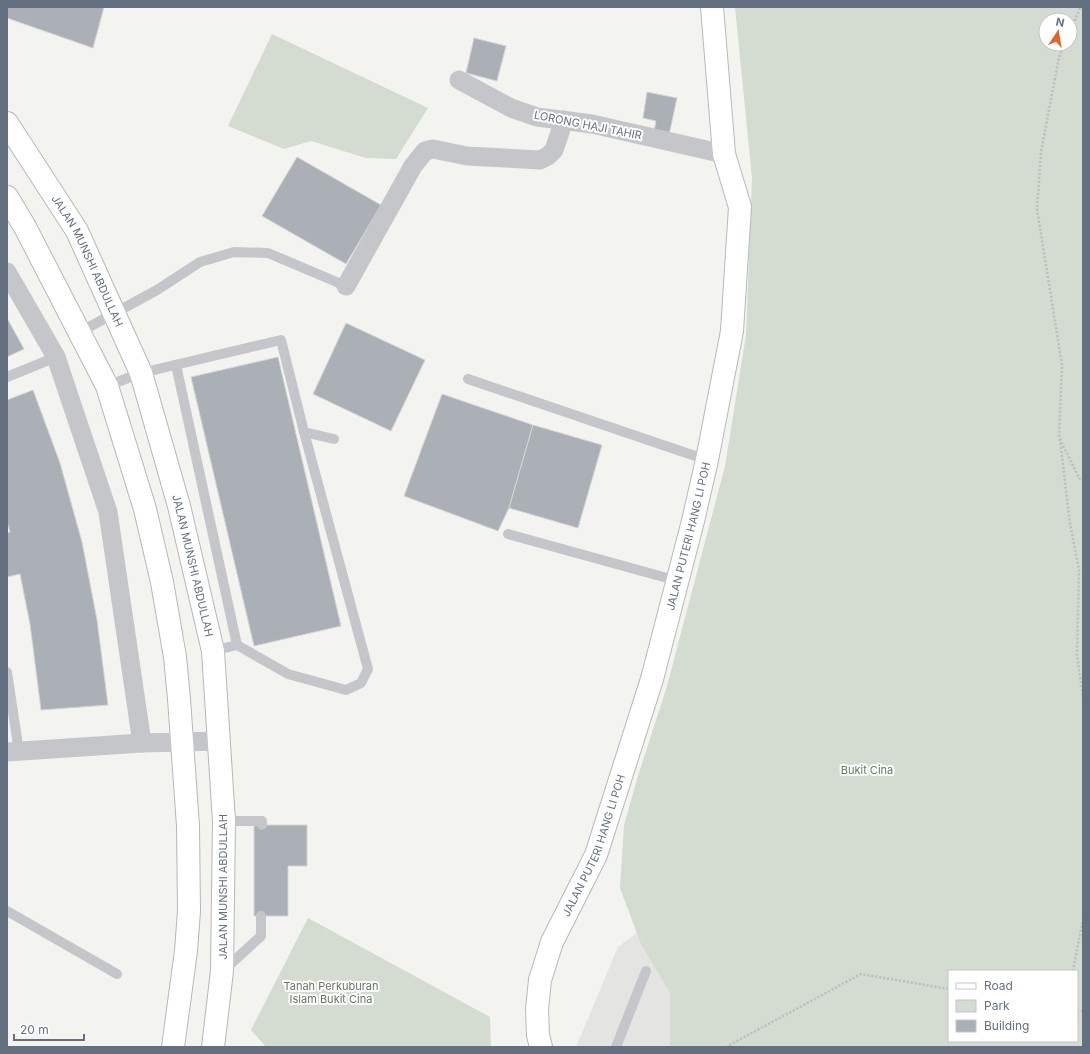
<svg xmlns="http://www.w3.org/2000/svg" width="1090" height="1054" viewBox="0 0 1090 1054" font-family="Inter,sans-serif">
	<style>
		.built { fill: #e4e5e3 }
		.green { fill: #d4dbd1; fill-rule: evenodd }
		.building { fill: #aab0b6; stroke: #d5d5d3 }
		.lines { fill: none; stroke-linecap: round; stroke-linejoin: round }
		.secondary-casing { stroke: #b6b9be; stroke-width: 24 }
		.primary-casing { stroke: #b5b7bb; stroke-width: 24 }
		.path { stroke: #bbbdbf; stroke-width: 2.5; stroke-dasharray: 2 2; stroke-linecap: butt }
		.lane { stroke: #c4c6ca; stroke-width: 10 }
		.street { stroke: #c4c6ca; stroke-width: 19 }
		.secondary { stroke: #fff; stroke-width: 22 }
		.primary { stroke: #fff; stroke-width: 22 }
		.labels { text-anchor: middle; stroke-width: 4; stroke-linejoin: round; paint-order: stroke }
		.street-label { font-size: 11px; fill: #647080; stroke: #fff }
		.park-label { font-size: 11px; fill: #647762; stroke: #fff }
	</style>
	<rect width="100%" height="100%" fill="#f3f4f0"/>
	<polygon class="built" points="645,927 691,982 684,1047 576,1047 618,947"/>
	<g class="green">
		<path d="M735,7H1083V1047H670V993L641,944L620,888L624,825L637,779L667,686L725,466L746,335L752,178ZM1046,20H1070V44H1046ZM949,971H1077V1041H949Z"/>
		<polygon points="272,34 428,108 396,159 366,158 311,141 284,149 228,126"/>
		<polygon points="308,918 490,1017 491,1047 266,1047 251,1030"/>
	</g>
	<g class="building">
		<polygon points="7,7 104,7 93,48 7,18"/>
		<polygon points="474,38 506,46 497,81 466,73"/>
		<polygon points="647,92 677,98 669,135 654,131 656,121 643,118"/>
		<polygon points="297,157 381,205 346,264 262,216"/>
		<polygon points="7,318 24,349 7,357"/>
		<polygon points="346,323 425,360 391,431 313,394"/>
		<polygon points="278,357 341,626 254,646 191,377"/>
		<polygon points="33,390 60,463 82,542 97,620 108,705 41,710 30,624 20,574 7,577 7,533 10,532 7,521 7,400"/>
		<polygon points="442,394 533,425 509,508 498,531 404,496"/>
		<polygon points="533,425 602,445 578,528 509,508"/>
		<polygon points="254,825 307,825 307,866 288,866 288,916 254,916"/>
	</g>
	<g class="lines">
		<g class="secondary-casing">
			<g id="secondary">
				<path id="s1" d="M541,1047L538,1035L537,1009L540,980L552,942L596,855L652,679L693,521L707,460L732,331L740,207L724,154L712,7"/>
			</g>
		</g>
		<g class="primary-casing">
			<g id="primary">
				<path id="s2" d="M7,123L77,231L141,373L179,506L213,651L224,821L222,971L213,1047"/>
				<polyline points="7,197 25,227 107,386 145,509 162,582 175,657 179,699 188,826 189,911 186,951 173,1047"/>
			</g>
		</g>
		<g class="path">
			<polyline points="1070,32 1080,8 1082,7"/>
			<polyline points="1065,44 1059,57 1041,152 1037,209 1062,365 1059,437 1079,478 1083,481"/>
			<polyline points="1060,439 1070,524 1079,569 1077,655 1083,698"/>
			<polyline points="1073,971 1083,919"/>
			<polyline points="1077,1011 1083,1011"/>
			<polyline points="726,1047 861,974 949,989"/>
		</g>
		<g class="lane">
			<polyline points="80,332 157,290 200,262 234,252 268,253 346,286"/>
			<polyline points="176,365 237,645"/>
			<polyline points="7,377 56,357"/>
			<polyline points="468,379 707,460"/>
			<polyline points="107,386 141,373 281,340 304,432 368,669 361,683 346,690 288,674 237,645 213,651"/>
			<polyline points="304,432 334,439"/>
			<polyline points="508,534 678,581"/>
			<polyline points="7,672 19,752"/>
			<polyline points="224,821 262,821 262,825"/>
			<polyline points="7,911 117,974"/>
			<polyline points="224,970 261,936 261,916"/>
			<polyline points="616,1047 646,971"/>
		</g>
		<g class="street">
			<polyline points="459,80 511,108 537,117 592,124 724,154"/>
			<polyline points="7,272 56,357 108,512 142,743"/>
			<polyline points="346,286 413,166 425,151 433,149 467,156 540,160 548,156 554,150 564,120"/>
			<polyline points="7,752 142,743 219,741"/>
		</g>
		<use href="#secondary" class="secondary"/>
		<use href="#primary" class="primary"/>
	</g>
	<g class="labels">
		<g class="street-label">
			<text transform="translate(588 125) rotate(11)" y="4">LORONG HAJI TAHIR</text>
			<text dy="4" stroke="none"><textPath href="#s2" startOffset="160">JALAN MUNSHI ABDULLAH</textPath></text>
			<text dy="4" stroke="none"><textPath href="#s1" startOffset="537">JALAN PUTERI HANG LI POH</textPath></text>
			<text dy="4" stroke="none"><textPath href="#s2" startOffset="484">JALAN MUNSHI ABDULLAH</textPath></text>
			<text dy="4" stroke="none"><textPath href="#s1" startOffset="213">JALAN PUTERI HANG LI POH</textPath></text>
			<text transform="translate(223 887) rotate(-90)" y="4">JALAN MUNSHI ABDULLAH</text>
		</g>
		<g class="park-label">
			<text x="867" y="774">Bukit Cina</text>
			<text x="331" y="990">Tanah Perkuburan<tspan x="331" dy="13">Islam Bukit Cina</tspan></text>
		</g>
	</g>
	<rect width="1090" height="1054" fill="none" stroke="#647080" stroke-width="16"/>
	<rect x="948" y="970" width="130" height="72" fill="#ffffff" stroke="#c1c6cc"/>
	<rect x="956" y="983" width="20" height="6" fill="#ffffff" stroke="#c1c6cc"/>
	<text x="984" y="990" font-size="12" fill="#647080">Road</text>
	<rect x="956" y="1000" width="20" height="12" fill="#d4dbd1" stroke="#c1c6cc"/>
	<text x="984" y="1010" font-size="12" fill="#647080">Park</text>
	<rect x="956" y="1020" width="20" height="12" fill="#aab0b6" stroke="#c1c6cc"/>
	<text x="984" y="1030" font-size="12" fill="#647080">Building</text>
	<g transform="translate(1058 32) rotate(12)"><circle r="19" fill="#ffffff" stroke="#c1c6cc"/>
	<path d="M0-3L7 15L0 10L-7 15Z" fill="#db6a29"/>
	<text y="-6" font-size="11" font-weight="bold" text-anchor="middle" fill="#647080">N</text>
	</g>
	<path d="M14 1034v6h70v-6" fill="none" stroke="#647080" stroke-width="2"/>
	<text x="20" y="1034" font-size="12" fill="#647080" stroke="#ffffff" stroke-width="3" paint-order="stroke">20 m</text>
</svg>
